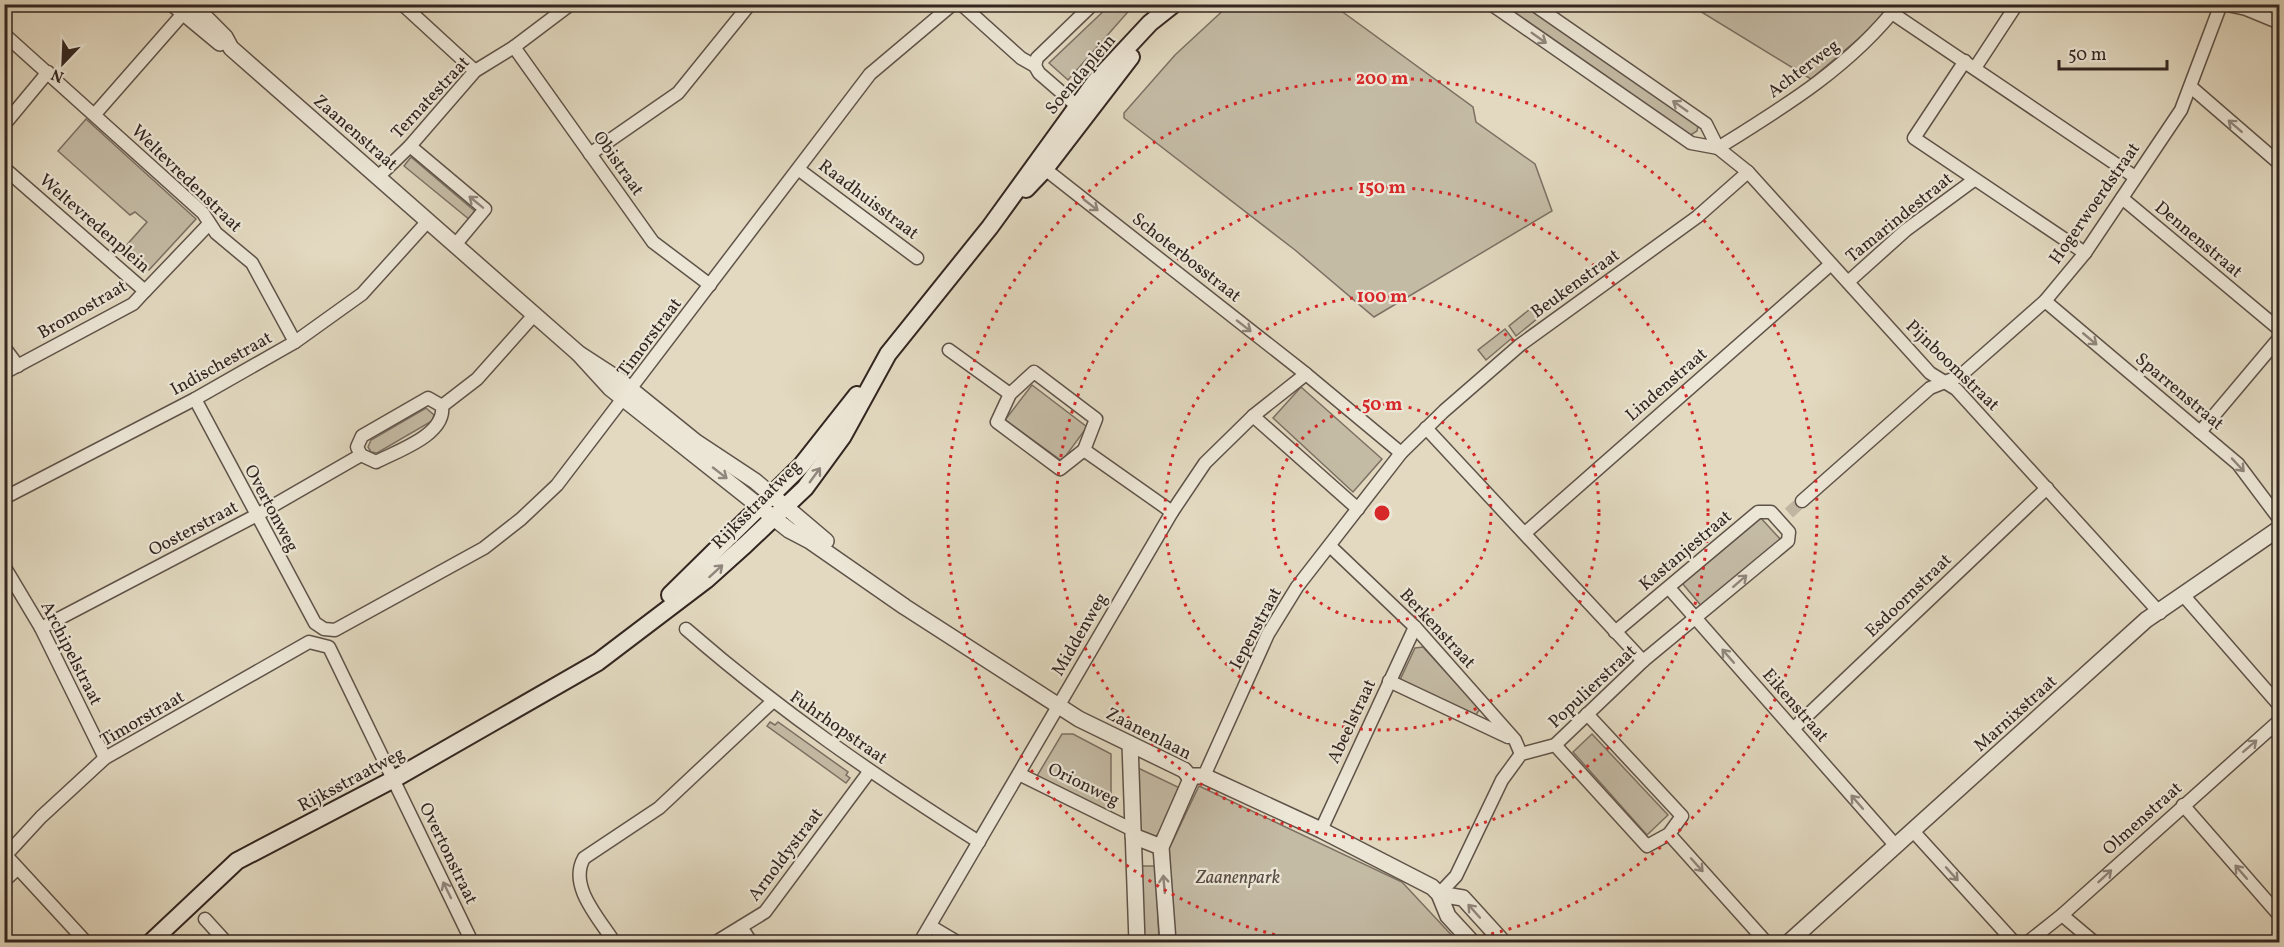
<svg xmlns="http://www.w3.org/2000/svg" width="2284" height="947" viewBox="0 0 2284 947" font-family="Vollkorn,serif">
	<style>
		.green { fill: #c4bba5; stroke: #7c7063; stroke-width: 1.5 }
		.lines { fill: none; stroke-linecap: round; stroke-linejoin: round }
		.minor-tunnel { stroke: #bfb5a0; stroke-width: 12; stroke-dasharray: 12 6; stroke-linecap: butt }
		.minor-casing { stroke: #5f5349; stroke-width: 15 }
		.tertiary-casing { stroke: #5f5349; stroke-width: 18 }
		.secondary-casing { stroke: #332621; stroke-width: 20 }
		.minor { stroke: #ece6d6; stroke-width: 12 }
		.tertiary { stroke: #ece6d6; stroke-width: 15 }
		.secondary { stroke: #ece6d6; stroke-width: 16 }
		.oneway { stroke: #90867c }
		.ring { fill: none; stroke: #d62828; stroke-width: 3; stroke-dasharray: 3 6 }
		.labels { text-anchor: middle; stroke-width: 4.5; stroke-linejoin: round; paint-order: stroke }
		.street-label { font-size: 18px; fill: #332621; stroke: #ece6d6 }
		.park-label { font-size: 18px; font-style: italic; fill: #574b42; stroke: #ece6d6 }
		.centre { fill: #d62828; stroke: #ece6d6; stroke-width: 3 }
		.ring-label { font-size: 18px; text-anchor: middle; font-weight: bold; fill: #d62828; stroke: #ece6d6; stroke-width: 4.5; stroke-linejoin: round; paint-order: stroke }
	</style>
	<rect width="100%" height="100%" fill="#e2d9c0"/>
	<filter id="stains"><feTurbulence type="fractalNoise" baseFrequency=".00333" numOctaves="4"/><feColorMatrix values="0 0 0 0 .2 0 0 0 0 .09 0 0 0 0 .02 0 0 0 .5 -.17"/></filter>
	<radialGradient id="worn" r=".72"><stop offset=".6" stop-color="#630" stop-opacity="0"/><stop offset="1" stop-color="#630" stop-opacity=".3"/></radialGradient>
	<g class="green">
		<polygon points="1110,5 1134,5 1068,80 1049,63"/>
		<polygon points="1229,5 1333,5 1473,107 1476,122 1535,164 1552,211 1374,317 1295,250 1124,118 1124,113 1175,55"/>
		<polygon points="1504,5 1525,5 1694,121 1698,126 1697,131 1689,136 1683,133"/>
		<polygon points="1690,5 1892,5 1877,23 1811,79"/>
		<polygon points="86,119 196,219 149,270 124,248 147,222 135,212 130,215 58,151"/>
		<polygon points="411,157 477,213 470,220 404,166"/>
		<polygon points="1535,305 1543,314 1516,336 1509,326"/>
		<polygon points="1505,329 1512,338 1486,360 1478,350"/>
		<polygon points="1032,385 1087,427 1062,461 1005,420"/>
		<polygon points="1301,387 1382,459 1353,492 1273,418"/>
		<polygon points="426,408 434,415 432,421 377,453 371,452 368,447 371,440"/>
		<polygon points="1759,516 1782,541 1703,608 1682,583"/>
		<polygon points="1423,647 1480,709 1475,716 1399,682 1415,648"/>
		<polygon points="770,722 775,725 778,722 848,772 846,775 850,778 846,783 767,726"/>
		<polygon points="1062,734 1073,734 1111,754 1111,813 1037,776"/>
		<polygon points="1592,734 1668,815 1647,835 1573,752"/>
		<polygon points="1136,767 1182,789 1159,835 1154,836 1141,833 1138,826"/>
		<polygon points="1199,786 1402,882 1458,942 1174,942 1169,849"/>
		<polygon points="1139,866 1156,866 1159,942 1142,942"/>
	</g>
	<g class="lines">
		<polyline class="minor-tunnel" points="1789,513 1802,501"/>
		<g class="minor-casing">
			<g id="minor">
				<polyline points="402,4 475,71"/>
				<polyline points="961,4 1021,58 1035,66 1039,73 1084,112"/>
				<polyline points="1491,4 1691,143 1718,148"/>
				<polyline points="1533,4 1706,124 1718,148 1748,172 1930,373 1956,389 2160,613"/>
				<polyline points="2223,4 2246,9 2280,23"/>
				<polyline points="1892,13 2135,177"/>
				<polyline points="4,34 203,213 216,233 252,263 295,342"/>
				<polyline points="514,47 653,242 710,285"/>
				<polyline points="1965,61 1914,138 2085,253"/>
				<polyline points="1035,66 1037,58 1093,4"/>
				<polyline points="1975,68 2017,4"/>
				<polyline points="2191,87 2280,164"/>
				<polyline points="95,114 188,8"/>
				<polyline points="4,125 48,72"/>
				<polyline points="410,146 485,209 455,245"/>
				<path d="M1718,148C1784,107 1850,67 1899,4"/>
				<polyline points="590,154 678,93 750,4"/>
				<polyline points="4,168 145,291 209,224"/>
				<polyline points="798,169 917,258"/>
				<polyline points="1045,169 1306,374 1401,453"/>
				<polyline points="378,177 410,146 475,71 514,47 571,4"/>
				<polyline points="2122,198 2280,330"/>
				<polyline points="1848,282 1906,230 1974,180"/>
				<polyline points="2045,301 2238,464 2280,520"/>
				<polyline points="4,347 18,366"/>
				<polyline points="949,350 1010,394"/>
				<polygon points="1034,372 1096,419 1084,450 1060,469 997,422 1010,394"/>
				<polyline points="4,373 133,304 145,291"/>
				<path d="M428,398L442,406C446,435 397,451 376,462L361,455L357,447L362,436Z"/>
				<polyline points="195,399 315,623 324,629 335,630 484,548 521,519 557,485 870,74 953,4"/>
				<polyline points="442,406 477,379 534,315"/>
				<polyline points="1253,416 1358,509"/>
				<polyline points="1426,428 1643,661"/>
				<polyline points="2200,432 2280,337"/>
				<polyline points="1084,450 1172,512"/>
				<polyline points="4,498 195,399 295,342 362,294 428,221"/>
				<polyline points="1802,501 1930,388 1960,376 2045,301 2085,253 2181,110 2221,4"/>
				<polyline points="1525,533 1831,264"/>
				<polyline points="1330,546 1415,627 1515,740 1521,754"/>
				<polyline points="4,566 41,628 105,758"/>
				<polyline points="1669,588 1896,846"/>
				<polyline points="2184,596 2280,706"/>
				<polyline points="41,628 255,516 361,455"/>
				<path d="M686,629C780,711 875,776 979,842"/>
				<polyline points="1389,681 1508,737"/>
				<polyline points="1793,729 2047,488"/>
				<polyline points="1555,745 1647,846 1669,834 1682,816 1587,714"/>
				<polyline points="1019,774 1133,830"/>
				<polyline points="1204,776 1268,634 1297,587 1401,453 1444,411 1520,345 1697,217 1748,172"/>
				<polyline points="2183,805 2280,916"/>
				<polyline points="1321,830 1415,627"/>
				<polyline points="1913,831 2014,942"/>
				<polyline points="1669,834 1766,942"/>
				<polyline points="4,853 86,942"/>
				<polyline points="6,855 41,817 105,758 309,642 329,647 472,942"/>
				<polyline points="4,881 17,869"/>
				<polyline points="1439,894 1456,876 1502,780 1521,754 1555,745 1643,661 1788,541 1789,532 1771,512 1758,512 1615,632"/>
				<polyline points="2062,915 2094,942"/>
				<polyline points="205,919 226,942"/>
				<polyline points="930,926 957,942"/>
				<polyline points="741,927 751,942"/>
				<path d="M614,942C599,918 568,886 584,858L659,808L772,702"/>
				<polyline points="716,942 765,912 869,772"/>
				<polyline points="920,942 1172,512 1205,463 1253,416 1306,374"/>
				<polyline points="2028,942 2062,915 2280,720"/>
			</g>
		</g>
		<g class="tertiary-casing">
			<g id="tertiary">
				<polyline points="173,4 220,43"/>
				<polyline points="192,4 225,37 231,48 578,353 618,379 696,442 755,481 826,541"/>
				<polyline points="578,353 610,388 789,530 810,541 905,607 1079,719 1184,770 1189,776 1204,776 1321,830 1432,887 1439,894 1448,916 1472,942"/>
				<polyline points="1130,744 1137,942"/>
				<polyline points="1133,836 1161,847"/>
				<polyline points="1439,894 1463,898 1503,942"/>
				<polyline points="1168,942 1161,847 1190,781 1189,776"/>
				<polyline points="1789,942 2146,620 2280,528"/>
			</g>
		</g>
		<g class="secondary-casing">
			<g id="secondary">
				<polyline points="1026,189 1045,169 1131,57"/>
				<polyline points="670,595 801,466 857,395"/>
				<polyline points="151,942 237,861 394,779 598,662 706,580 745,545 805,488 843,436 888,354 990,227 1095,82 1150,23 1174,4"/>
			</g>
		</g>
		<use href="#minor" class="minor"/>
		<use href="#tertiary" class="tertiary"/>
		<use href="#secondary" class="secondary"/>
	</g>
	<defs><path id="oneway-shaft" d="M-6 0H5M1.5-3L5.5 0L1.5 3" fill="none" stroke-width="1.6" stroke-linecap="round" stroke-linejoin="round" transform="scale(1.5)"/></defs>
	<g class="oneway">
		<use href="#oneway-shaft" transform="translate(1539 38) rotate(35)"/>
		<use href="#oneway-shaft" transform="translate(1680 106) rotate(-145)"/>
		<use href="#oneway-shaft" transform="translate(2235 126) rotate(-139)"/>
		<use href="#oneway-shaft" transform="translate(476 202) rotate(-141)"/>
		<use href="#oneway-shaft" transform="translate(1091 205) rotate(38)"/>
		<use href="#oneway-shaft" transform="translate(1244 326) rotate(38)"/>
		<use href="#oneway-shaft" transform="translate(2090 339) rotate(40)"/>
		<use href="#oneway-shaft" transform="translate(2238 465) rotate(47)"/>
		<use href="#oneway-shaft" transform="translate(720 473) rotate(38)"/>
		<use href="#oneway-shaft" transform="translate(815 475) rotate(-54)"/>
		<use href="#oneway-shaft" transform="translate(716 571) rotate(-42)"/>
		<use href="#oneway-shaft" transform="translate(1740 581) rotate(-41)"/>
		<use href="#oneway-shaft" transform="translate(1728 656) rotate(-131)"/>
		<use href="#oneway-shaft" transform="translate(2250 746) rotate(-41)"/>
		<use href="#oneway-shaft" transform="translate(1857 802) rotate(-131)"/>
		<use href="#oneway-shaft" transform="translate(1697 865) rotate(48)"/>
		<use href="#oneway-shaft" transform="translate(2241 872) rotate(-131)"/>
		<use href="#oneway-shaft" transform="translate(1952 874) rotate(48)"/>
		<use href="#oneway-shaft" transform="translate(2105 876) rotate(-43)"/>
		<use href="#oneway-shaft" transform="translate(1164 884) rotate(-95)"/>
		<use href="#oneway-shaft" transform="translate(447 890) rotate(-116)"/>
		<use href="#oneway-shaft" transform="translate(1474 911) rotate(-132)"/>
	</g>
	<g class="ring">
		<circle cx="1382" cy="513" r="109"/>
		<circle cx="1382" cy="513" r="217"/>
		<circle cx="1382" cy="513" r="326"/>
		<path d="M1310 942A435 435 0 1 1 1454 942"/>
	</g>
	<g class="labels">
		<g class="street-label">
			<text transform="translate(1803 68) rotate(-37)" y="6">Achterweg</text>
			<text transform="translate(1080 74) rotate(-50)" y="6">Soendaplein</text>
			<text transform="translate(430 97) rotate(-47)" y="6">Ternatestraat</text>
			<text transform="translate(356 132) rotate(41)" y="6">Zaanenstraat</text>
			<text transform="translate(619 163) rotate(55)" y="6">Obistraat</text>
			<text transform="translate(187 178) rotate(44)" y="6">Weltevredenstraat</text>
			<text transform="translate(869 199) rotate(37)" y="6">Raadhuisstraat</text>
			<text transform="translate(2094 203) rotate(-55)" y="6">Hogerwoerdstraat</text>
			<text transform="translate(1899 217) rotate(-39)" y="6">Tamarindestraat</text>
			<text transform="translate(95 223) rotate(41)" y="6">Weltevredenplein</text>
			<text transform="translate(2199 239) rotate(40)" y="6">Dennenstraat</text>
			<text transform="translate(1187 257) rotate(38)" y="6">Schoterbosstraat</text>
			<text transform="translate(1575 283) rotate(-36)" y="6">Beukenstraat</text>
			<text transform="translate(82 309) rotate(-30)" y="6">Bromostraat</text>
			<text transform="translate(649 337) rotate(-53)" y="6">Timorstraat</text>
			<text transform="translate(221 363) rotate(-29)" y="6">Indischestraat</text>
			<text transform="translate(1953 365) rotate(44)" y="6">Pijnboomstraat</text>
			<text transform="translate(1666 384) rotate(-41)" y="6">Lindenstraat</text>
			<text transform="translate(2180 391) rotate(40)" y="6">Sparrenstraat</text>
			<text transform="translate(756 504) rotate(-45)" y="6">Rijksstraatweg</text>
			<text transform="translate(272 508) rotate(62)" y="6">Overtonweg</text>
			<text transform="translate(193 528) rotate(-28)" y="6">Oosterstraat</text>
			<text transform="translate(1685 550) rotate(-40)" y="6">Kastanjestraat</text>
			<text transform="translate(1908 595) rotate(-44)" y="6">Esdoornstraat</text>
			<text transform="translate(1255 628) rotate(-62)" y="6">Iepenstraat</text>
			<text transform="translate(1438 628) rotate(47)" y="6">Berkenstraat</text>
			<text transform="translate(1079 634) rotate(-60)" y="6">Middenweg</text>
			<text transform="translate(72 653) rotate(63)" y="6">Archipelstraat</text>
			<text transform="translate(1592 686) rotate(-43)" y="6">Populierstraat</text>
			<text transform="translate(1796 705) rotate(49)" y="6">Eikenstraat</text>
			<text transform="translate(2015 713) rotate(-42)" y="6">Marnixstraat</text>
			<text transform="translate(142 718) rotate(-30)" y="6">Timorstraat</text>
			<text transform="translate(1351 721) rotate(-65)" y="6">Abeelstraat</text>
			<text transform="translate(839 727) rotate(35)" y="6">Fuhrhopstraat</text>
			<text transform="translate(1149 733) rotate(27)" y="6">Zaanenlaan</text>
			<text transform="translate(351 779) rotate(-28)" y="6">Rijksstraatweg</text>
			<text transform="translate(1084 784) rotate(26)" y="6">Orionweg</text>
			<text transform="translate(2142 818) rotate(-42)" y="6">Olmenstraat</text>
			<text transform="translate(449 853) rotate(64)" y="6">Overtonstraat</text>
			<text transform="translate(785 854) rotate(-53)" y="6">Arnoldystraat</text>
		</g>
		<g class="park-label">
			<text x="1238" y="883">Zaanenpark</text>
		</g>
	</g>
	<circle cx="1382" cy="513" r="9" class="centre"/>
	<g class="ring-label">
		<text x="1382" y="84">200 m</text>
		<text x="1382" y="193">150 m</text>
		<text x="1382" y="302">100 m</text>
		<text x="1382" y="410">50 m</text>
	</g>
	<rect width="2284" height="947" fill="none" stroke="#e2d9c0" stroke-width="24"/>
	<rect x="6" y="6" width="2272" height="935" fill="none" stroke="#332621" stroke-width="3"/>
	<rect x="12" y="12" width="2260" height="923" fill="none" stroke="#332621" stroke-width="1.5"/>
	<g transform="translate(63 63) rotate(203)" stroke="#ece6d6" stroke-width="4.5" paint-order="stroke">
	<path d="M0-4.5L10 22L0 15L-10 22Z" fill="#332621"/>
	<text y="-9" font-size="16" font-weight="bold" text-anchor="middle" fill="#332621">N</text>
	</g>
	<path d="M2059 60v9h108v-9" fill="none" stroke="#332621" stroke-width="3"/>
	<text x="2068" y="60" font-size="18" fill="#332621" stroke="#ece6d6" stroke-width="4.5" paint-order="stroke">50 m</text>
	<rect width="100%" height="100%" filter="url(#stains)"/>
	<rect width="100%" height="100%" fill="url(#worn)"/>
</svg>
